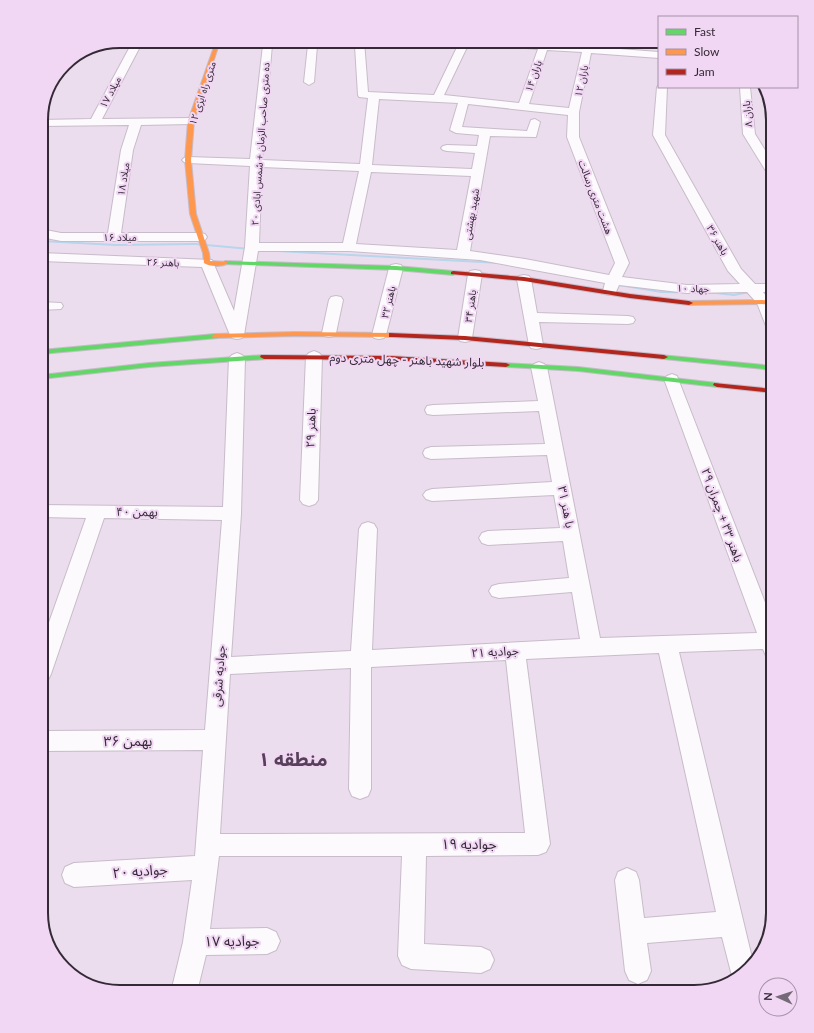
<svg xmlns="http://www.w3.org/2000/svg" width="814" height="1033" viewBox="0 0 814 1033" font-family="Lato,'Noto Sans Arabic',sans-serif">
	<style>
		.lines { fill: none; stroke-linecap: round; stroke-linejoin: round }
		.stream { fill: #b7d5eb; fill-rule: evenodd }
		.street-casing { stroke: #c7bcc9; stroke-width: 2 }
		.fast-casing { stroke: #c7bcc9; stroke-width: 2 }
		.slow-casing { stroke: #c7bcc9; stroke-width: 2 }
		.jam-casing { stroke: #c7bcc9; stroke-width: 2 }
		.street { fill: #fcfafc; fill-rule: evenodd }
		.fast { fill: #63d668; fill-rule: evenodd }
		.slow { fill: #ff974d; fill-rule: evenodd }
		.jam { fill: #b3261e; fill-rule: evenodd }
		.labels { text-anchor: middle; stroke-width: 4; stroke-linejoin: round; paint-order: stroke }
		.far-street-label { font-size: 10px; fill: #342a36; stroke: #f1d7f4 }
		.street-label { font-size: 12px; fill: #342a36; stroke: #f1d7f4 }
		.near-street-label { font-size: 14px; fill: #342a36; stroke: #f1d7f4 }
		.near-district-label { font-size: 19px; font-weight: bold; fill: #57415a; stroke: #f1d7f4 }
		.rim { fill: none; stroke: #342a36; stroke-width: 2 }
	</style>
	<rect width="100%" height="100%" fill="#ecddee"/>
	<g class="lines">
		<g class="stream">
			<polygon points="41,240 116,244 195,243 250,248 252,249 250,250 195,245 116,246 41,242"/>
			<polygon points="258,249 500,262 502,263 500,264 259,251 258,251"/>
			<polygon points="612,283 661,291 716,292 734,294 755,290 757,291 755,292 734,296 716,294 661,293 613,285 612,285"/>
		</g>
		<g class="street-casing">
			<g id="street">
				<polygon points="133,41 143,41 102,119 191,118 196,121 191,124 141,125 133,150 121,233 200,233 205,234 207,237 205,240 200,241 61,241 41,237 41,229 61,233 108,233 121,150 129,125 41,126 41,120 91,119"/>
				<path d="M214,41H364L368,92L434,95L460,41H511L539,43L540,41H550L549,44L583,46L584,41H594L593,47L659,52V58L591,53L579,112V137L629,263L622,277L687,285L740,284L728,271L653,135L657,87L659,85V87H667L665,135L741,269L755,284H773V292H763C775,306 773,313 773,330L768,329L766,326L757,303L747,292L687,293L619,285L615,294L610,295L605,294L603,291L605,283L480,260L349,251H258L244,335L242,338L237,339L232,338L230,335L202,267L41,261V253L212,260L234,311L245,247L250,166L188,163L184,162L182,160L184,158L188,157L250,159L263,45H218L215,44ZM469,43L538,49L519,103L444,95ZM272,45H308L304,82L309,85L314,82L317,46H355L358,95L359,97L368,98L360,164L262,160ZM547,50L582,52L569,108L529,104ZM379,99L458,103L450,130L456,133L479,135L477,146L447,145L443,146L441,148L443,150L447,151L475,153L472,169L372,165ZM468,104L568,115L567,137L615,263L609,275L525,259L470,251L490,136L536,137L540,122L535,119L531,120L527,131L462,127ZM262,167L359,171L343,243H259ZM371,172L471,176L457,250L356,244Z"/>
				<polygon points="740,87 750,87 755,134 773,163 773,177 769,176 743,134"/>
				<polygon points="396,264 401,265 403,268 386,335 384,338 379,339 374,338 372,335 389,268 391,265"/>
				<polygon points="475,270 480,271 482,274 472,338 470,341 465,342 460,341 458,338 468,274 470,271"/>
				<polygon points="524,275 529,276 531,279 537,313 628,316 633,317 635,320 633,323 628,324 539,322 543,345 541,348 536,349 531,348 529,345 517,279 519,276"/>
				<polygon points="336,296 341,297 343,300 336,333 334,336 329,337 324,336 322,333 329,300 331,297"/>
				<polygon points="41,302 61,303 63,306 61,309 41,310"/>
				<polygon points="314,351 319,353 322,356 318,500 315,504 309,506 303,504 300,500 306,356 309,353"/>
				<path d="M237,353L242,355L245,358L241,514L231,657L351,651L359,529L362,524L368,522L374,524L377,529L372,650L580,639L572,592L499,598L492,596L489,591L492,586L499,584L569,578L563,541L488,545L482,543L479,538L482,533L488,531L560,528L554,495L432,501L426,499L423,495L426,491L432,489L552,482L547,455L431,459L425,457L423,453L425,449L431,447L545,444L539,411L433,415L427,414L425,410L427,406L433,405L538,401L531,367L534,364L539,362L544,364L547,367L600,638L757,633L664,379L667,376L672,374L677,376L773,623V658L766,656L763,649L679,652L753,962L738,979L733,980L722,937L647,943L651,971L647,980L638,984L629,980L625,971L615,880L618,872L627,868L636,872L639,880L644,918L716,912L659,653L526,659L550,844L546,852L538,855L426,856L424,944L481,947L490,951L494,960L490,969L481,973L411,969L402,965L398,956L402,856H219L210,929L267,928L276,932L280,941L276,950L267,954L206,955L197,992H171L183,942L192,880L74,887L65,883L62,875L65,867L74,863L195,856L203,750L41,751V731L205,730L222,520L104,518L51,674L48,680L41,683V645L86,518L41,517V505L223,507L229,358L232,355ZM506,660L525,833L220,834L230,674L351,668L349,789L352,796L360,799L368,796L371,789V667Z"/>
			</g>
		</g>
		<g class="fast-casing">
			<g id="fast">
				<polygon points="225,261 396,266 453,271 456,273 453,275 396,270 223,264 222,263"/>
				<polygon points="215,334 218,334 218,338 41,354 41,350"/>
				<polygon points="264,355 268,357 267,359 149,367 41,379 41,375 149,363"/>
				<polygon points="661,355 773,366 773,370 664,359 661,359"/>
				<polygon points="503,363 578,367 717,383 721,385 717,387 578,371 506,367 502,365"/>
			</g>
		</g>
		<g class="slow-casing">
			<g id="slow">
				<path d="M216,41H220L194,121L191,160L196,214L209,253L210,261L227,262L228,263C223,267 209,267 204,263L203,253L190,214L185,160L188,121Z"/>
				<polygon points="773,300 773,304 689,305 685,303 689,301"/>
				<polygon points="295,332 392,333 396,335 392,337 295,336 215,338 211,336 215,334"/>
			</g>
		</g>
		<g class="jam-casing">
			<g id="jam">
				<polygon points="453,271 524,277 630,294 689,301 693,303 689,305 630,298 524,281 451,274 451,272"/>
				<polygon points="389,333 465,336 664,355 668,357 664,359 465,340 392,337 389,337"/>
				<polygon points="261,355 391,356 506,363 510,365 506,367 391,360 264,359 260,357"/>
				<polygon points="714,383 773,389 773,393 717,387 713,385"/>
			</g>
		</g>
		<use href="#street" class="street"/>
		<use href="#fast" class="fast"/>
		<use href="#slow" class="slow"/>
		<use href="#jam" class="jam"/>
	</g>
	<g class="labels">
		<g class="far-street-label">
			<text transform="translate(533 76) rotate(-71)" y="4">باران ۱۴</text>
			<text transform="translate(581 81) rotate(-78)" y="4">باران ۱۲</text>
			<text transform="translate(110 92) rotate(-62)" y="4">میلاد ۱۷</text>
			<text transform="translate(202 93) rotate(-72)" y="4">۱۲ متری راه ایزی</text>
			<text transform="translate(747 114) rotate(-95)" y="4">باران ۸</text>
			<text transform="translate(260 144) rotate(-86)" y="4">ده متری صاحب الزمان + شمس ابادی ۲۰</text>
			<text transform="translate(123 179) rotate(-81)" y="4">میلاد ۱۸</text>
			<text transform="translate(596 197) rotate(69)" y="4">هشت متری رسالت</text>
			<text transform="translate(471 214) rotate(-80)" y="4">شهید بهشتی</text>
			<text x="120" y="241">میلاد ۱۶</text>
			<text transform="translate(718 240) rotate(60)" y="4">باهنر ۳۶</text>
			<text transform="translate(163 262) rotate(2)" y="4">باهنر ۲۶</text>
			<text transform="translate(693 288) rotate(2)" y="4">جهاد ۱۰</text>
			<text transform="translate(388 302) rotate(-76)" y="4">باهنر ۳۲</text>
			<text transform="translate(470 306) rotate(-82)" y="4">باهنر ۳۴</text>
		</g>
		<g class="street-label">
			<text transform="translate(407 360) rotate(2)" y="4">بلوار شهید باهنر - چهل متری دوم</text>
			<text transform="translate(311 428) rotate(-88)" y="4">باهنر ۲۹</text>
			<text transform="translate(566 507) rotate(79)" y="4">با هنر ۳۱</text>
			<text transform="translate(137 512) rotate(1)" y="4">بهمن ۴۰</text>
			<text transform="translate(722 515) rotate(70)" y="4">باهنر ۳۳ + چمران ۲۹</text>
			<text transform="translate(495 652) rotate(-3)" y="4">جوادیه ۲۱</text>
			<text transform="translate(219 676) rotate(-86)" y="4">جوادیه شرقی</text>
		</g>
		<g class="near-street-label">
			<text x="128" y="746">بهمن ۳۶</text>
			<text x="469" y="849">جوادیه ۱۹</text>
			<text transform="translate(140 871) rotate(-4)" y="5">جوادیه ۲۰</text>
			<text transform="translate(232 941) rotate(-1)" y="5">جوادیه ۱۷</text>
		</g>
		<g class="near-district-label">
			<text x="293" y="766">منطقه ۱</text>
		</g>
	</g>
	<path d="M0 0H814V1033H0ZM120 48H694A72 72 0 0 1 766 120V913A72 72 0 0 1 694 985H120A72 72 0 0 1 48 913V120A72 72 0 0 1 120 48Z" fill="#f1d7f4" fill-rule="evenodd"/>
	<path class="rim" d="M120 48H694A72 72 0 0 1 766 120V913A72 72 0 0 1 694 985H120A72 72 0 0 1 48 913V120A72 72 0 0 1 120 48Z"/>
	<rect x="658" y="16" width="140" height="72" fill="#f1d7f4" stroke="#a592a8"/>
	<rect x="666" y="29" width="20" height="6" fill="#63d668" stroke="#a592a8"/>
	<text x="694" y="36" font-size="12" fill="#342a36">Fast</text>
	<rect x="666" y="49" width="20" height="6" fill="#ff974d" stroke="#a592a8"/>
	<text x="694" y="56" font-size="12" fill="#342a36">Slow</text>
	<rect x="666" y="69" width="20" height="6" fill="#b3261e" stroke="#a592a8"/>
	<text x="694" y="76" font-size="12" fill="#342a36">Jam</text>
	<g transform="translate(778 997) rotate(273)"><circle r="19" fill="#f1d7f4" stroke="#a592a8"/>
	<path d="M0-3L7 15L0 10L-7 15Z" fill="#746976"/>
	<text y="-6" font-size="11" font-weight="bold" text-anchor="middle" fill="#342a36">N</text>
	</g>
</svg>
